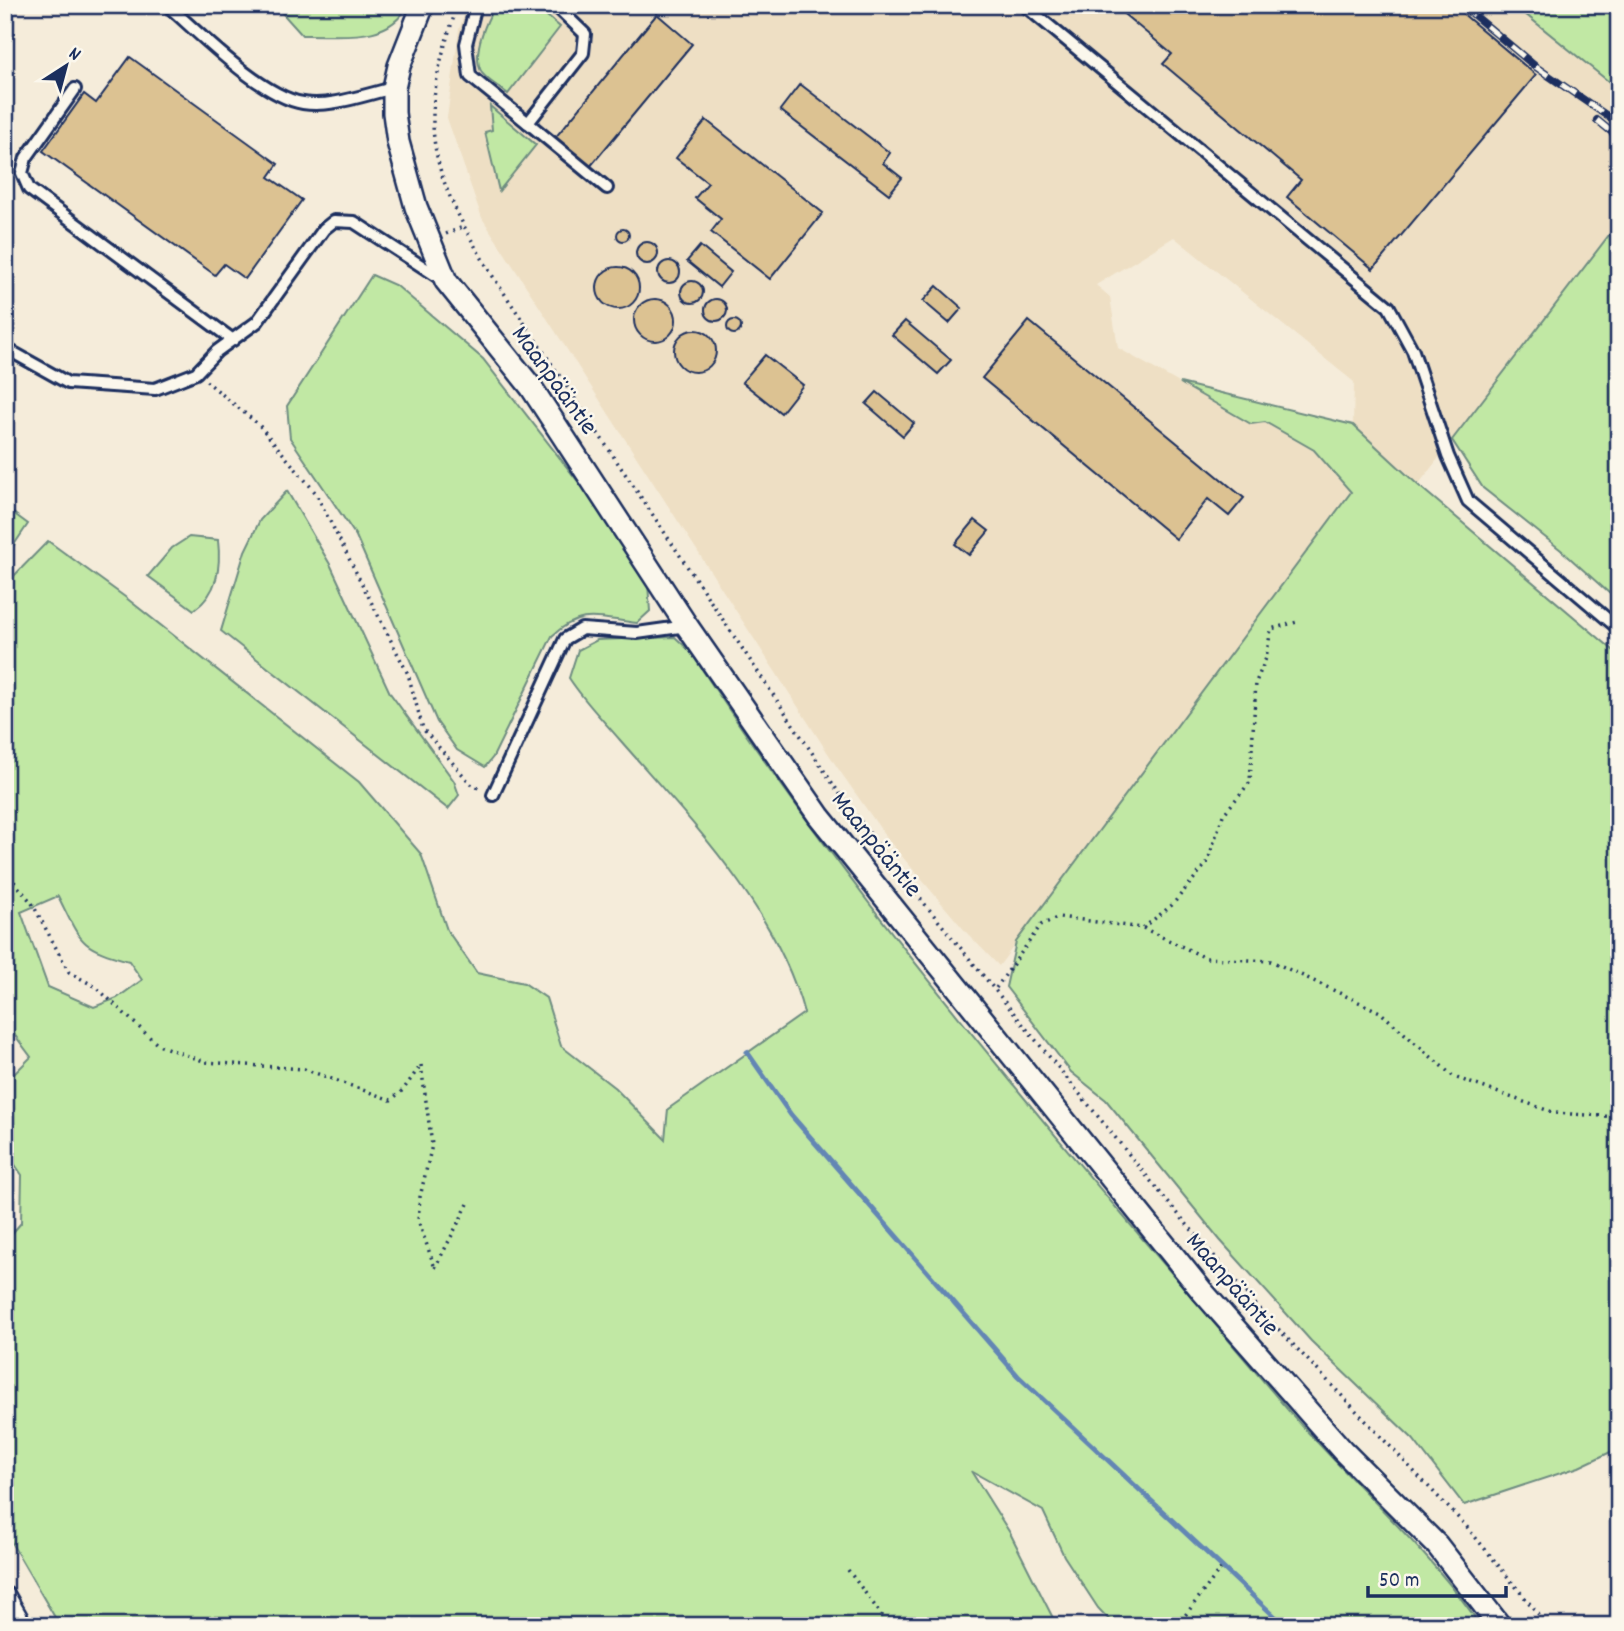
<svg xmlns="http://www.w3.org/2000/svg" width="1624" height="1631" viewBox="0 0 1624 1631" font-family="Dekko,sans-serif">
	<style>
		.built { fill: #eedfc4 }
		.green { fill: #c1e8a4; stroke: #6e8c81; stroke-width: 2; fill-rule: evenodd }
		.lines { fill: none; stroke-linecap: round; stroke-linejoin: round }
		.stream { stroke: #6386b4; stroke-width: 5 }
		.building { fill: #dcc292; stroke: #1b2f5e; stroke-width: 2 }
		.lane-casing { stroke: #1b2f5e; stroke-width: 16 }
		.street-casing { stroke: #1b2f5e; stroke-width: 26 }
		.path { stroke: #1b2f5e; stroke-width: 3.5; stroke-dasharray: 2 5; stroke-linecap: butt }
		.lane { stroke: #fbf7ec; stroke-width: 10 }
		.street { stroke: #fbf7ec; stroke-width: 21 }
		.rail-casing { stroke: #1b2f5e; stroke-width: 8 }
		.rail { stroke: #fbf7ec; stroke-width: 5; stroke-dasharray: 16; stroke-linecap: butt }
		.labels { text-anchor: middle; stroke-width: 5; stroke-linejoin: round; paint-order: stroke }
		.street-label { font-size: 26px; fill: #1b2f5e; stroke: #fbf7ec }
	</style>
	<rect width="100%" height="100%" fill="#f5ecda"/>
	<filter id="ink" filterUnits="userSpaceOnUse"><feTurbulence type="fractalNoise" baseFrequency=".0143" numOctaves="2"/><feDisplacementMap in="SourceGraphic" scale="14" xChannelSelector="R" yChannelSelector="G"/><feConvolveMatrix kernelMatrix="1 2 1 2 8 2 1 2 1" color-interpolation-filters="sRGB"/></filter>
	<g filter="url(#ink)">
		<polygon class="built" points="468,5 1514,5 1619,90 1619,222 1418,485 1353,425 1354,382 1174,237 1096,285 1110,297 1118,348 1251,424 1265,422 1314,450 1351,492 999,966 966,932 889,841 837,767 482,218 447,118 459,29"/>
		<g class="green">
			<path d="M275,5H408C388,44 340,34 302,35Z"/>
			<path d="M495,5H534L560,27L508,94C501,88 488,81 482,73C471,55 486,22 495,5Z"/>
			<polygon points="1514,5 1619,5 1619,90"/>
			<polygon points="490,106 536,145 499,191 485,132 492,130"/>
			<polygon points="1619,222 1619,602 1561,550 1483,488 1452,440"/>
			<path d="M372,275L397,286L483,359L618,533L648,584L650,611L637,623C599,619 582,608 552,636L493,757L485,767L457,750L437,722L356,536L290,438L287,406Z"/>
			<polygon points="1180,383 1353,425 1418,485 1619,655 1619,1448 1579,1467 1464,1505 1413,1439 1311,1341 1220,1240 1106,1100 1071,1072 1006,987 1016,942 1351,492 1314,450 1265,422 1251,424"/>
			<polygon points="287,491 331,566 390,693 454,781 459,795 448,809 221,631 245,551 260,520"/>
			<polygon points="5,507 28,524 5,558"/>
			<path d="M189,537L218,540C221,567 218,593 194,610L148,576L172,548Z"/>
			<path d="M48,541L125,597L359,782L421,854L447,930L477,973L524,983L546,998L561,1046L615,1088L665,1139L668,1109L804,1013C777,909 690,820 620,740C602,719 584,701 569,678L578,650L597,640L675,637L690,651C864,919 1076,1160 1282,1403C1344,1476 1418,1538 1474,1616L1476,1626H1115L1098,1608L1064,1556L1043,1511L971,1471L1010,1533L1057,1626H888L876,1622L875,1626H60L5,1532V1237L8,1238L21,1223L22,1175L5,1150V1071L13,1075L31,1057L5,1022V585ZM58,896C81,942 78,947 129,961L142,980L117,998L94,1007L48,987L21,912Z"/>
		</g>
		<g class="lines">
			<polyline class="stream" points="747,1052 791,1115 1018,1376 1285,1626"/>
		</g>
		<g class="building">
			<polygon points="1113,5 1459,5 1456,8 1536,75 1373,269 1287,197 1301,180 1163,64 1172,54"/>
			<polygon points="657,14 692,44 589,168 554,139"/>
			<polygon points="130,57 278,164 269,177 302,200 245,279 224,264 215,275 43,151 84,94 96,103"/>
			<polygon points="800,84 890,153 883,163 902,178 889,194 780,110"/>
			<polygon points="706,120 823,213 770,279 711,232 721,219 695,198 708,183 676,158"/>
			<circle cx="623" cy="235" r="6"/>
			<circle cx="647" cy="253" r="11"/>
			<polygon points="700,246 731,272 719,287 687,261"/>
			<circle cx="669" cy="272" r="11"/>
			<circle cx="618" cy="288" r="21"/>
			<circle cx="692" cy="292" r="11"/>
			<polygon points="937,286 962,308 949,323 923,301"/>
			<circle cx="716" cy="310" r="11"/>
			<circle cx="655" cy="320" r="21"/>
			<circle cx="734" cy="327" r="7"/>
			<polygon points="905,321 951,360 938,374 892,335"/>
			<polygon points="1029,321 1244,498 1229,516 1208,499 1176,539 982,378"/>
			<circle cx="695" cy="351" r="21"/>
			<polygon points="765,355 803,385 781,413 742,382"/>
			<polygon points="877,392 914,423 903,436 866,404"/>
			<polygon points="975,520 989,531 969,555 955,544"/>
		</g>
		<g class="lines">
			<g class="lane-casing">
				<g id="lane">
					<path d="M167,5C199,33 262,97 303,103C331,108 366,94 394,88"/>
					<polyline points="476,5 466,44 470,76 528,123 583,53 585,34 555,5"/>
					<polyline points="1024,5 1389,307 1413,351 1448,456 1468,501 1619,629"/>
					<polyline points="75,89 26,158 22,173 29,189 233,340"/>
					<polyline points="528,123 607,188"/>
					<polyline points="5,348 68,383 155,389 196,373 217,351 257,322 324,229 334,221 354,222 440,278"/>
					<polyline points="493,795 565,639 582,629 637,633 687,626"/>
				</g>
			</g>
			<g class="street-casing">
				<g id="street">
					<polyline points="423,5 399,66 394,88 394,113 398,142 416,207 446,281 531,387 687,626 819,816 1202,1291 1343,1451 1437,1545 1500,1626"/>
					<polyline points="5,1598 21,1626"/>
				</g>
			</g>
			<g class="path">
				<path d="M458,5C415,125 428,169 492,275L837,790L897,870L1167,1201L1263,1313L1467,1527L1548,1626"/>
				<polyline points="446,234 463,227"/>
				<polyline points="206,381 259,425 315,492 408,674 423,729 471,784 482,790"/>
				<polyline points="5,871 32,903 69,972 96,987 158,1045 206,1062 304,1069 391,1100 403,1090 421,1065"/>
				<polyline points="1143,928 1206,958 1271,961 1380,1012 1454,1077 1555,1113 1619,1117"/>
				<polyline points="996,988 1041,925 1059,917 1143,928 1172,905 1207,863 1223,815 1250,782 1256,682 1266,658 1271,629 1297,622"/>
				<polyline points="421,1065 432,1145 420,1197 418,1220 435,1268"/>
				<polyline points="435,1268 468,1204"/>
				<polyline points="848,1570 890,1626"/>
				<polyline points="1177,1626 1222,1567"/>
			</g>
			<use href="#lane" class="lane"/>
			<use href="#street" class="street"/>
			<g class="rail-casing">
				<g id="rail">
					<polyline points="1462,5 1536,67 1619,124"/>
					<polyline points="1597,120 1619,138"/>
				</g>
			</g>
			<use href="#rail" class="rail"/>
		</g>
	</g>
	<g class="labels">
		<g class="street-label">
			<text transform="translate(556 379) rotate(54)" y="9">Maanpääntie</text>
			<text transform="translate(878 843) rotate(51)" y="9">Maanpääntie</text>
			<text transform="translate(1234 1283) rotate(49)" y="9">Maanpääntie</text>
		</g>
	</g>
	<rect width="1624" height="1631" fill="none" stroke="#fbf7ec" stroke-width="28"/>
	<rect x="14" y="14" width="1596" height="1603" fill="none" stroke="#1b2f5e" stroke-width="2.5" filter="url(#ink)"/>
	<g transform="translate(66 66) rotate(36)" stroke="#fbf7ec" stroke-width="5" paint-order="stroke">
	<path d="M0-5L12 26L0 18L-12 26Z" fill="#1b2f5e"/>
	<text y="-10" font-size="19" font-weight="bold" text-anchor="middle" fill="#1b2f5e">N</text>
	</g>
	<path d="M1368 1586v10h138v-10" fill="none" stroke="#1b2f5e" stroke-width="3.5"/>
	<text x="1379" y="1586" font-size="21" fill="#1b2f5e" stroke="#fbf7ec" stroke-width="5" paint-order="stroke">50 m</text>
</svg>
